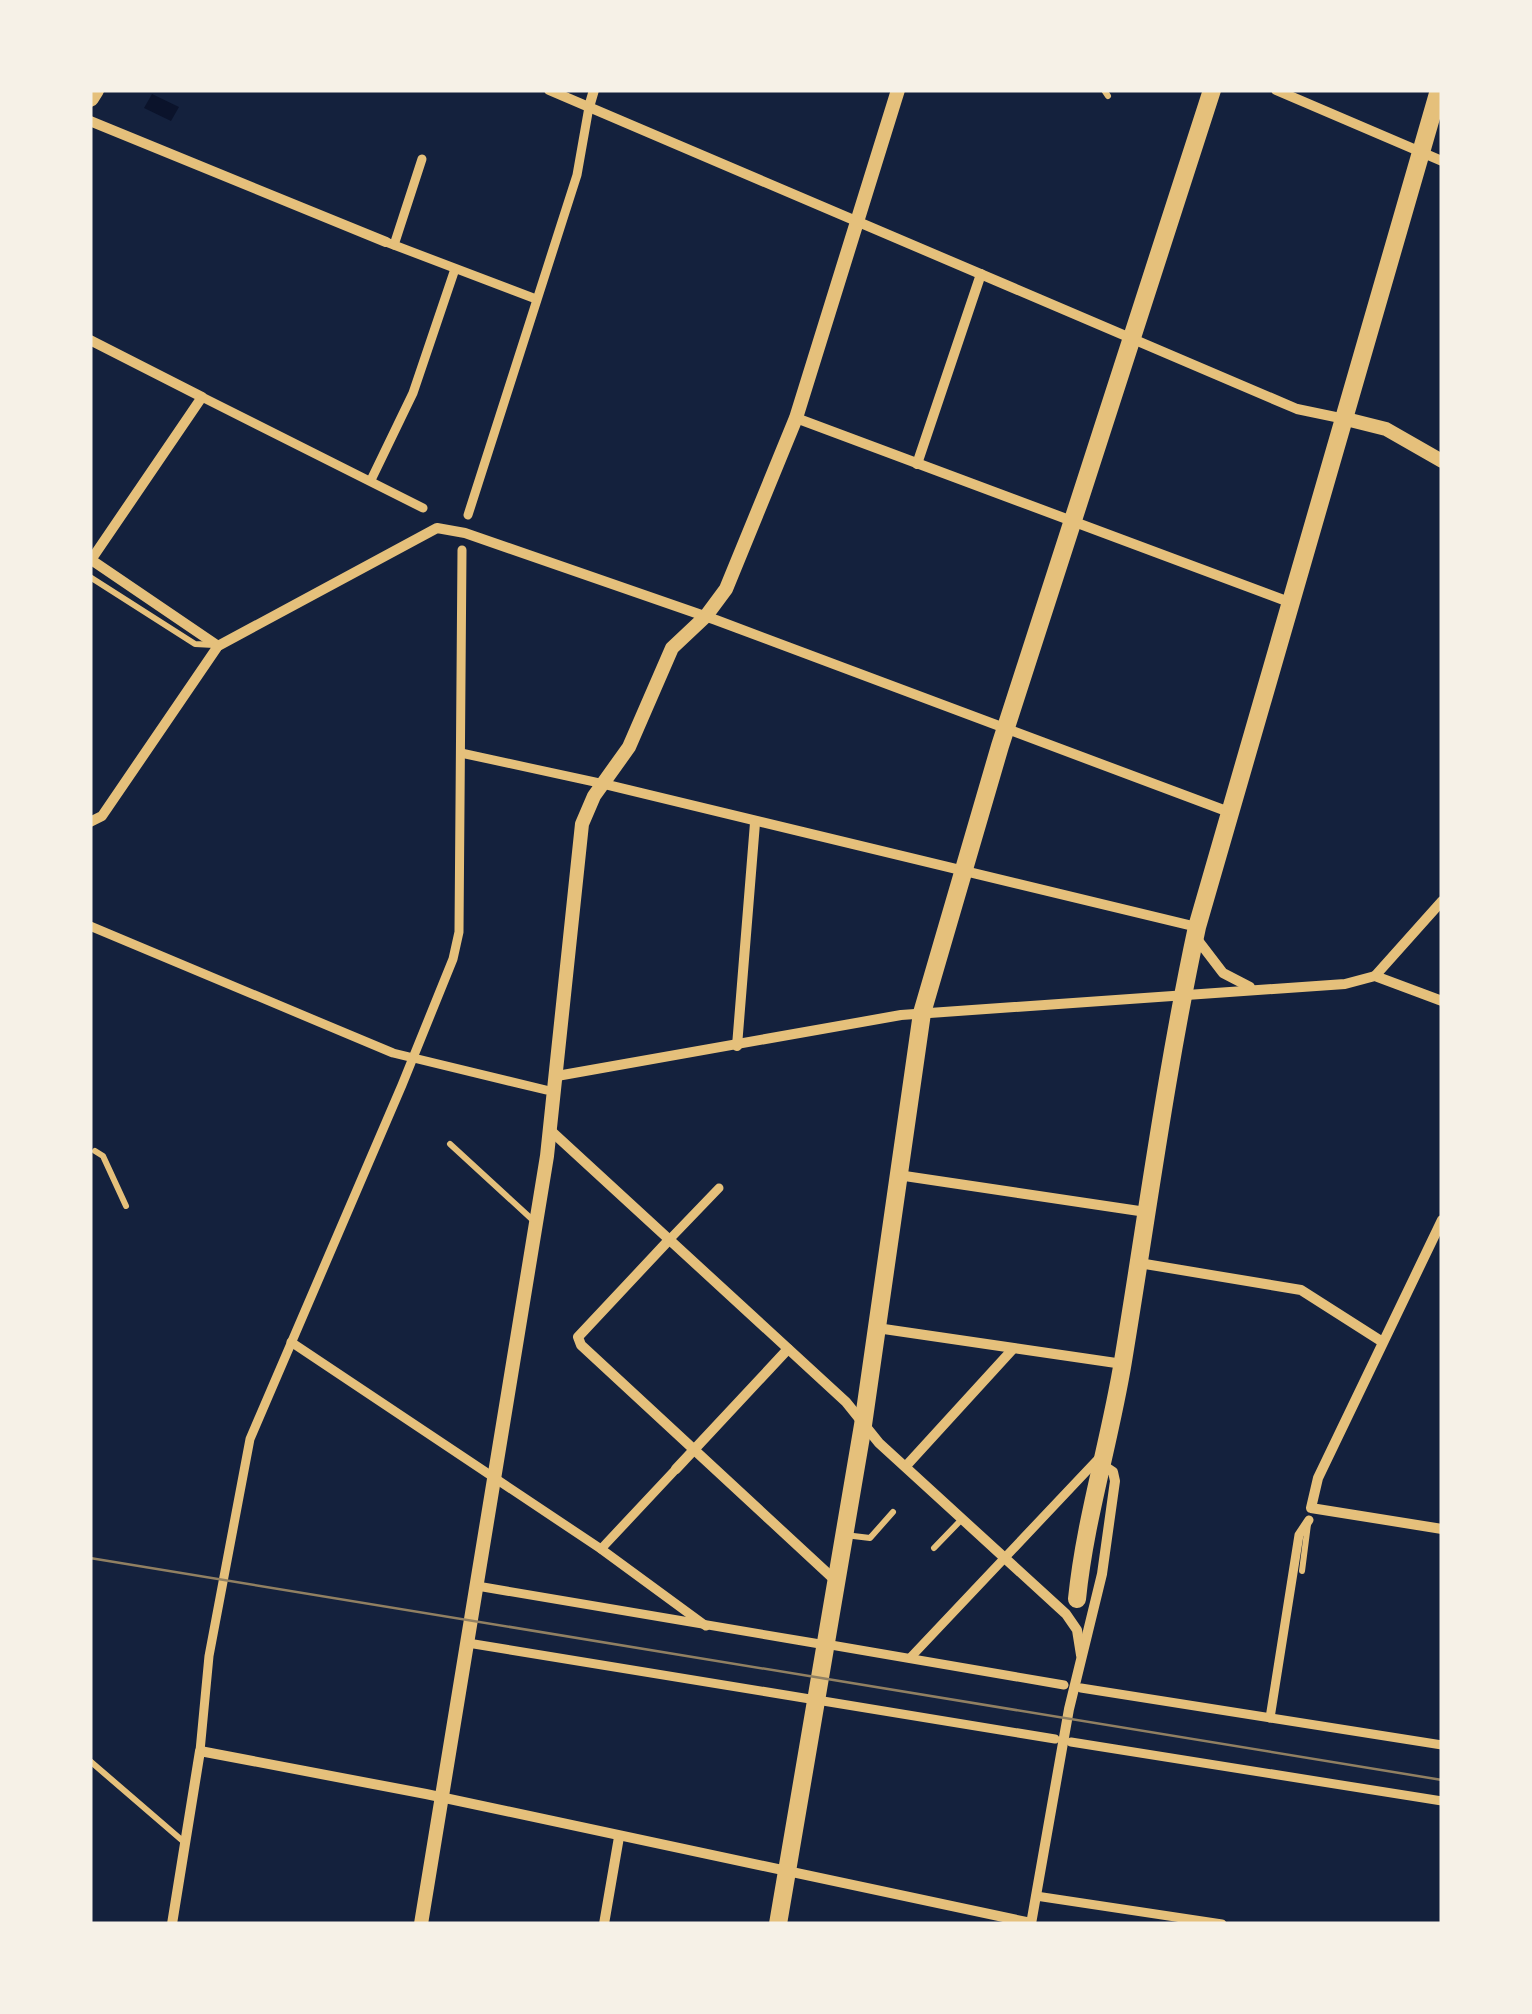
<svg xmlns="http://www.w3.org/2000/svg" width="1532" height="2014" viewBox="0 0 1532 2014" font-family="Mulish,sans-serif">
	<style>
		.water { fill: #0b132b }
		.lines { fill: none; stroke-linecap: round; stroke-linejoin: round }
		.service { stroke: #e5c07b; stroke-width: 6 }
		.pedestrian { stroke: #e5c07b; stroke-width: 9 }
		.minor { stroke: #e5c07b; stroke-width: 10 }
		.tertiary { stroke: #e5c07b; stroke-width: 14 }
		.secondary { stroke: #e5c07b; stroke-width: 18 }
		.primary { stroke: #e5c07b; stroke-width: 18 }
		.tram { stroke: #918062; stroke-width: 2.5 }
	</style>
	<rect width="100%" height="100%" fill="#14213d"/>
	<polygon class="water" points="152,94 179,107 171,121 144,108"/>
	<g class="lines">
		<g class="service">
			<polyline points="1104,90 1108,96"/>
			<polyline points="90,577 195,644 214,645"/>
			<polyline points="450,1144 536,1223"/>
			<polyline points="95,1151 103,1156 126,1206"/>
			<polyline points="845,1535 870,1538 893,1512"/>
			<polyline points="934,1548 962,1519"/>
			<polyline points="1302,1571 1308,1524"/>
			<polyline points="90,1761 184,1842"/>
		</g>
		<g class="pedestrian">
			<polyline points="386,242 536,299"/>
			<polyline points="394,245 422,159"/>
			<polyline points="202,397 423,508"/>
			<polyline points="371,480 413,393 455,269"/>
			<polyline points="468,515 577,175 589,107"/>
			<polyline points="461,753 604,784"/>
			<polyline points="90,926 393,1053 546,1090"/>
			<polyline points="668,1241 719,1188"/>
			<polyline points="291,1342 601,1549 706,1626"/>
			<polyline points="601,1549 676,1469"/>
			<polyline points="483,1587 820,1644"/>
			<polyline points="474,1644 810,1699"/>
			<polyline points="831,1645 1064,1685"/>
			<polyline points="910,1658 1099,1458"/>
			<polyline points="1081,1688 1442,1745"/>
			<polyline points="823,1701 1055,1739"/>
			<polyline points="1270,1718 1299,1535 1309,1520"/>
			<polyline points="1071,1742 1442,1801"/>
			<polyline points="200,1751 209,1656 250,1439 402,1085 453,959 459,932 462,550"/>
			<polyline points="1036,1896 1222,1924"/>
		</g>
		<g class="minor">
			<polyline points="549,90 1297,409 1345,419"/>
			<polyline points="1276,90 1442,161"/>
			<polyline points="589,107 594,90"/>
			<polyline points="90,121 386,242"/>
			<polyline points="90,340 202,397 91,560"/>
			<polyline points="796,418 1289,602"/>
			<polyline points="917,464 981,274"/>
			<polyline points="90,559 218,646"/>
			<polyline points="604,784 1197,927"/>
			<polyline points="90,822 102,816 218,646 437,528 465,533 716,620 1229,812"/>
			<polyline points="1197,939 1223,973 1250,987"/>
			<polyline points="1375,976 1442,901"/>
			<polyline points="737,1046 755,823"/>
			<polyline points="557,1076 901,1015 1345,984 1375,976 1442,1001"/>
			<polyline points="550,1130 846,1402 879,1443 1066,1614 1077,1630 1081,1655"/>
			<polyline points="898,1175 1146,1212"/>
			<polyline points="1442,1220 1318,1478 1311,1508 1442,1529"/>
			<polyline points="668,1241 578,1337 581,1345 837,1582"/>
			<polyline points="1139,1263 1301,1290 1381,1341"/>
			<polyline points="877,1328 1123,1364"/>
			<polyline points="906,1466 1012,1350"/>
			<polyline points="676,1469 788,1349"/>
			<polyline points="172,1924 200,1751 426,1794 1031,1923"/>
			<polyline points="604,1924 619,1837"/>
			<polyline points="1031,1924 1069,1709 1102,1574 1115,1481 1113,1472 1104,1466"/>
		</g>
		<g class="tertiary">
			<polyline points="1346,419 1386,429 1442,461"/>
			<polyline points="421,1924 547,1156 582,824 594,796 629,747 672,648 706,616 726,589 796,418 898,90"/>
		</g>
		<g class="secondary">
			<path d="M1077,1599C1085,1519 1110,1441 1123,1361C1147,1216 1166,1071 1197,927L1439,90"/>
			<polyline points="778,1924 863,1425 922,1013 1000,746 1212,90"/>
		</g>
		<polyline class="primary" points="90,98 95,90"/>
		<polyline class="tram" points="90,1558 1442,1780"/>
	</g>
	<rect width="1532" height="2014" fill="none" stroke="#f6f1e7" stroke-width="185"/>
</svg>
